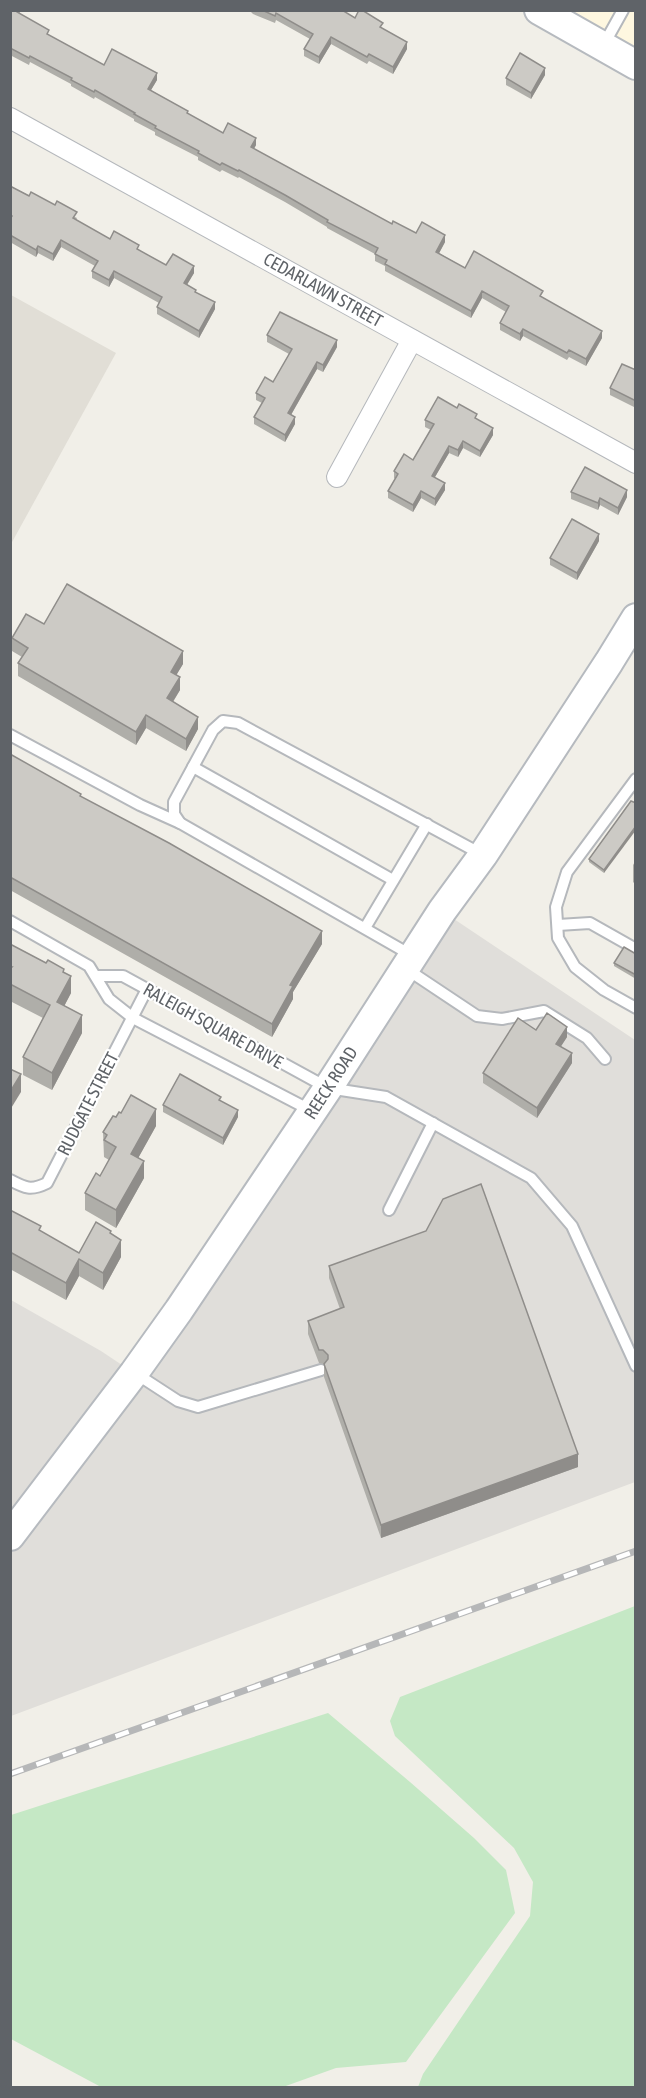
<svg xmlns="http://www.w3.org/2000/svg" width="646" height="2098" viewBox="0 0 646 2098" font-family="'Asap Condensed',sans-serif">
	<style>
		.commercial { fill: #fef7e0 }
		.industrial { fill: #e0deda }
		.education { fill: #e1ded6 }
		.green { fill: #c5e8c5 }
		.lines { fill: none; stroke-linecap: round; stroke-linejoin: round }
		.lane-casing { stroke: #b5b8bc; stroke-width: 14 }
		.street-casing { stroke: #b5b8bc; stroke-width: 22 }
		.secondary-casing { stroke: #b6babf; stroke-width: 32 }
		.lane { stroke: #fff; stroke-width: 10 }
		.street { stroke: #fff; stroke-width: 20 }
		.secondary { stroke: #fff; stroke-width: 28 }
		.rail-casing { stroke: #b6b7b8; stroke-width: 7 }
		.rail { stroke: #fff; stroke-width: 4.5; stroke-dasharray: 14; stroke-linecap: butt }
		.wall { fill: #afaea9 }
		.shaded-wall { fill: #8f8d8a }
		.building { fill: #cccac5; stroke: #8f8d8a; stroke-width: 1.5 }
		.labels { text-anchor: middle; stroke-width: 4.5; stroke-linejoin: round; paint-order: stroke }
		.street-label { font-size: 18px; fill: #5f6368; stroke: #fff }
	</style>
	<rect width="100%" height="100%" fill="#f1efe8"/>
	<polygon class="commercial" points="539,11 635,11 635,65"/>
	<polygon class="industrial" points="442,911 635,1040 635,1482 11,1716 11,1300 101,1351 134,1373"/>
	<polygon class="education" points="11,295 116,353 11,544"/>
	<g class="green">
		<polygon points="635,1606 635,2087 418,2087 423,2074 530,1916 533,1882 514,1848 395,1736 390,1721 400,1697"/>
		<polygon points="328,1713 410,1782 474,1838 506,1870 515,1913 406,2062 336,2068 283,2087 101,2087 11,2039 11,1815"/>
	</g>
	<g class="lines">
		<g class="lane-casing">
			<g id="lane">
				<polyline points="603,46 623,10"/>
				<polyline points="10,735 140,805 180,823"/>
				<polyline points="193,767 393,880"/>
				<polyline points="636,779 567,872 556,907 558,938 575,967 604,990 636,1008"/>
				<polyline points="10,921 89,966 109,999 133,1018 310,1110"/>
				<polyline points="558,925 590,923 636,949"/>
				<polyline points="365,928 427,824"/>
				<polyline points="411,955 180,823 174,814 174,802 213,730 223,721 238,723 483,855"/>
				<polyline points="405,968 477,1016 502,1019 544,1011 587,1038 605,1059"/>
				<polyline points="96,976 123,976 328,1088 386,1097 531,1178 572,1226 636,1366"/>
				<path d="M10,1180C25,1188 31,1191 47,1183L147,989"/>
				<polyline points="389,1210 433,1123"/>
				<polyline points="135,1373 178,1401 198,1407 321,1370"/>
			</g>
		</g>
		<g class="street-casing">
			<g id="street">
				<polyline points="10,118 636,463"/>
				<polyline points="337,477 412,340"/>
			</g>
		</g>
		<g class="secondary-casing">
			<g id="secondary">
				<polyline points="539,10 636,65"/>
				<polyline points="10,1536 134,1373 179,1310 328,1088 442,911 483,855 609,662 636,618"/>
			</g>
		</g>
		<use href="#lane" class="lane"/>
		<use href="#street" class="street"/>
		<use href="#secondary" class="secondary"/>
		<g class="rail-casing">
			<polyline id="rail" points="10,1774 636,1551"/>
		</g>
		<use href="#rail" class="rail"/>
	</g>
	<g class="wall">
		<polygon points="10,10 20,10 20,14 49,35 104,65 157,80 151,90 188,114 223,133 256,145 254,149 392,224 416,233 445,242 439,253 465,268 543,298 602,338 586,366 569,357 567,360 523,336 520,341 500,330 500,323 506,312 482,298 471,318 385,271 385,266 375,261 375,254 327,228 327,227 285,202 239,177 238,178 222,170 220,172 198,160 198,157 155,135 155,132 134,121 134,119 95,97 94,99 71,86 71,84 30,62 29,65 10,55"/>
		<polygon points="249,10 342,10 355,18 383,29 407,49 393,74 369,61 367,64 331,44 319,64 304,56 304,49 310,39 276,20 275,23 253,14"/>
		<polygon points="545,75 531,99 506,85 506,78"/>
		<polygon points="10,186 77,218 76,220 110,239 139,250 166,265 194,273 187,284 215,309 199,338 157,314 157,307 159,303 114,278 109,287 92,278 92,271 95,266 61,247 53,261 38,253 36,257 10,242"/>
		<polygon points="267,335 337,347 323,372 317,369 291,415 295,424 285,442 254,424 254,417 262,403 256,400 256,393 273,382 289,354 267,342"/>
		<polygon points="636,370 636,408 610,395 610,388"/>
		<polygon points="477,419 493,435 480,457 463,448 458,457 449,453 435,477 445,490 435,506 421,498 413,512 388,498 388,491 395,479 394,478 394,471 413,460 431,430 425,427 425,420"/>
		<polygon points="571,492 627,497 618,515 600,505 598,510 571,499"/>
		<polygon points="599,541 577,580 550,565 550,558"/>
		<polygon points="44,624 183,664 176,675 180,690 173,702 198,729 186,751 146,728 136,745 18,676 18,663 22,657 12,651 12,638"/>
		<polygon points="10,754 322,944 293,992 293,999 272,1037 10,890"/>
		<polygon points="631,801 604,873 589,862 589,859"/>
		<polygon points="636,860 636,889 634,888 634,883 633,882 633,865"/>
		<polygon points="10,944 64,972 71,993 64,1006 82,1033 52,1090 23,1075 23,1057 43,1018 10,1001"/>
		<polygon points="636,954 636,979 614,966 614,963"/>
		<polygon points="536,1030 567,1037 561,1046 572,1063 537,1118 483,1083 483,1073"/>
		<polygon points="163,1105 238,1117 223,1145 163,1112"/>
		<polygon points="116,1117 156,1126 138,1158 144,1178 116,1228 85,1210 85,1193 100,1176 109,1160 104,1157 103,1132"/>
		<polygon points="10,1210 41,1232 79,1253 111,1234 121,1257 103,1290 79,1276 66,1300 10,1269"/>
		<polygon points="329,1266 578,1467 381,1538 324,1377 324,1364 319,1363 308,1334 308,1321 340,1309 329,1278"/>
	</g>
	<g class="shaded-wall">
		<polygon points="331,37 331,44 319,64 319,57"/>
		<polygon points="407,42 407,49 393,74 393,67"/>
		<polygon points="545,68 545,75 531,99 531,93"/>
		<polygon points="157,73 157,80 148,95 148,89"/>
		<polygon points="256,138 256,145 251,154 251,147"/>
		<polygon points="445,235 445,242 436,259 436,252"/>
		<polygon points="61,240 61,247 53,261 53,254"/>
		<polygon points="38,246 38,253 36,257 36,250"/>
		<polygon points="194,266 194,273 184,290 184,283"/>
		<polygon points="114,271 114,278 109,287 109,280"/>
		<polygon points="482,291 482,298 471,318 471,311"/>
		<polygon points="215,302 215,309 199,338 199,331"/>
		<polygon points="523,329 523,336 520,341 520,334"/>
		<polygon points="602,331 602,338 586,366 586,359"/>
		<polygon points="337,340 337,347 323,372 323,365"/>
		<polygon points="317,362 317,369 288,420 288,413"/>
		<polygon points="295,417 295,424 285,442 285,435"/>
		<polygon points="493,428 493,435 480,457 480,451"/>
		<polygon points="463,441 463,448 458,457 458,450"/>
		<polygon points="449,446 449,453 432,482 432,476"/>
		<polygon points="445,483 445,490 435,506 435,499"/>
		<polygon points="627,490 627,497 618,515 618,508"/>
		<polygon points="421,491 421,498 413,512 413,505"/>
		<polygon points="600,498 600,505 598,510 598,503"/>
		<polygon points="599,534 599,541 577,580 577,573"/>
		<polygon points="183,651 183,664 171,684 171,672"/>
		<polygon points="180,677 180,690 167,711 167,698"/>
		<polygon points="146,715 146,728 136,745 136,732"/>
		<polygon points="198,717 198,729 186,751 186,739"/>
		<polygon points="636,826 636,830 604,873 604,870"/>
		<polygon points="322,931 322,944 293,992 293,999 272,1037 272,1024 290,985"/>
		<polygon points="71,976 71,993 57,1020 57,1002"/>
		<polygon points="82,1015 82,1033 52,1090 52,1073"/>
		<polygon points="567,1027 567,1037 556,1054 556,1044"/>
		<polygon points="572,1053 572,1063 537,1118 537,1108"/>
		<polygon points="21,1074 21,1092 10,1110 10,1092"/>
		<polygon points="156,1109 156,1126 131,1171 131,1154"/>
		<polygon points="238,1110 238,1117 223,1145 223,1138"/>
		<polygon points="144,1161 144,1178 116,1228 116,1210"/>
		<polygon points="121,1240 121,1257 103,1290 103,1273"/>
		<polygon points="79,1259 79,1276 66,1300 66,1283"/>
		<polygon points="578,1454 578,1467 381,1538 381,1525"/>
	</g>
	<g class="building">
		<polygon points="10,10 18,10 17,12 49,30 47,34 104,65 112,49 157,73 148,89 188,111 187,113 223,133 228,123 256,138 251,147 392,224 393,221 416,233 422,222 445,235 436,252 465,268 474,251 543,291 540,296 602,331 586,359 569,350 567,353 523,329 520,334 500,323 509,306 482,291 471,311 385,264 387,260 375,254 378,248 327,222 328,220 285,195 239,170 238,171 222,163 220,165 198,153 199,151 155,128 156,126 134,114 135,113 95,90 94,92 71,80 72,78 30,56 29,58 10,48"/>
		<polygon points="262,10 342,10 355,18 359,10 362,10 383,23 380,27 407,42 393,67 369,54 367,57 331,37 319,57 304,49 313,34 276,13 275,16"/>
		<polygon points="520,53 545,68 531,93 506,78"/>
		<polygon points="10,186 29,196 31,192 55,205 57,201 77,212 73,218 110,239 114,231 139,245 137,249 166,265 173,254 194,266 184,283 196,290 195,292 215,302 199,331 157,307 162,297 114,271 109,280 92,271 98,261 61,240 53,254 38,246 36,250 10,235 10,219 12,216 10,215"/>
		<polygon points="280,312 337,340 323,365 317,362 288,413 295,417 285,435 254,417 265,398 256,393 265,377 273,382 292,349 267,335"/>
		<polygon points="622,364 636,370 636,401 610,388"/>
		<polygon points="438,397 457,408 459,404 477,414 475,418 493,428 480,451 463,441 458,450 449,446 432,476 445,483 435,499 421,491 413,505 388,491 398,474 394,471 404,454 413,460 434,424 425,420"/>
		<polygon points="585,467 627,490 618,508 600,498 598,503 571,492"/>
		<polygon points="572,519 599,534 577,573 550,558"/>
		<polygon points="67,584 183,651 171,672 180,677 167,698 198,717 186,739 146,715 136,732 18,663 28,648 12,638 26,614 44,624"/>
		<polygon points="10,754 81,794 80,796 169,843 322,931 290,985 293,986 272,1024 10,877"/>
		<polygon points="631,801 636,803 636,826 604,870 589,859"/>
		<polygon points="10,944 46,963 48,960 64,969 63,972 71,976 57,1002 82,1015 52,1073 23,1057 50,1005 10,984 10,969 12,967 10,967"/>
		<polygon points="624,947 636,954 636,975 614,963"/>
		<polygon points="547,1013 567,1027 556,1044 572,1053 537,1108 483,1073 518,1018 536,1030"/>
		<polygon points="10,1069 21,1074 10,1092"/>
		<polygon points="180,1074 221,1097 219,1100 238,1110 223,1138 163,1105"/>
		<polygon points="131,1095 156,1109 131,1154 144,1161 116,1210 85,1193 96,1173 100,1176 116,1147 104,1140 107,1135 103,1132 113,1116 116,1117 119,1112 121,1113"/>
		<polygon points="481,1184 578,1454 381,1525 324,1364 328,1359 328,1355 323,1350 319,1350 308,1321 344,1307 329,1266 426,1231 443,1199"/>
		<polygon points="10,1210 41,1226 39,1230 79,1253 96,1222 111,1231 110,1233 121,1240 103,1273 79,1259 66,1283 10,1252"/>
	</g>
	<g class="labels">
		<g class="street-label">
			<text transform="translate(323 290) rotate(29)" y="6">CEDARLAWN STREET</text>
			<text transform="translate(213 1026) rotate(29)" y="6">RALEIGH SQUARE DRIVE</text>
			<text transform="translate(331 1083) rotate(-57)" y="6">REECK ROAD</text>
			<text transform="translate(88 1104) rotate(-63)" y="6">RUDGATE STREET</text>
		</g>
	</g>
	<rect width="646" height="2098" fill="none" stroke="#5f6368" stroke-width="24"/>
</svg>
